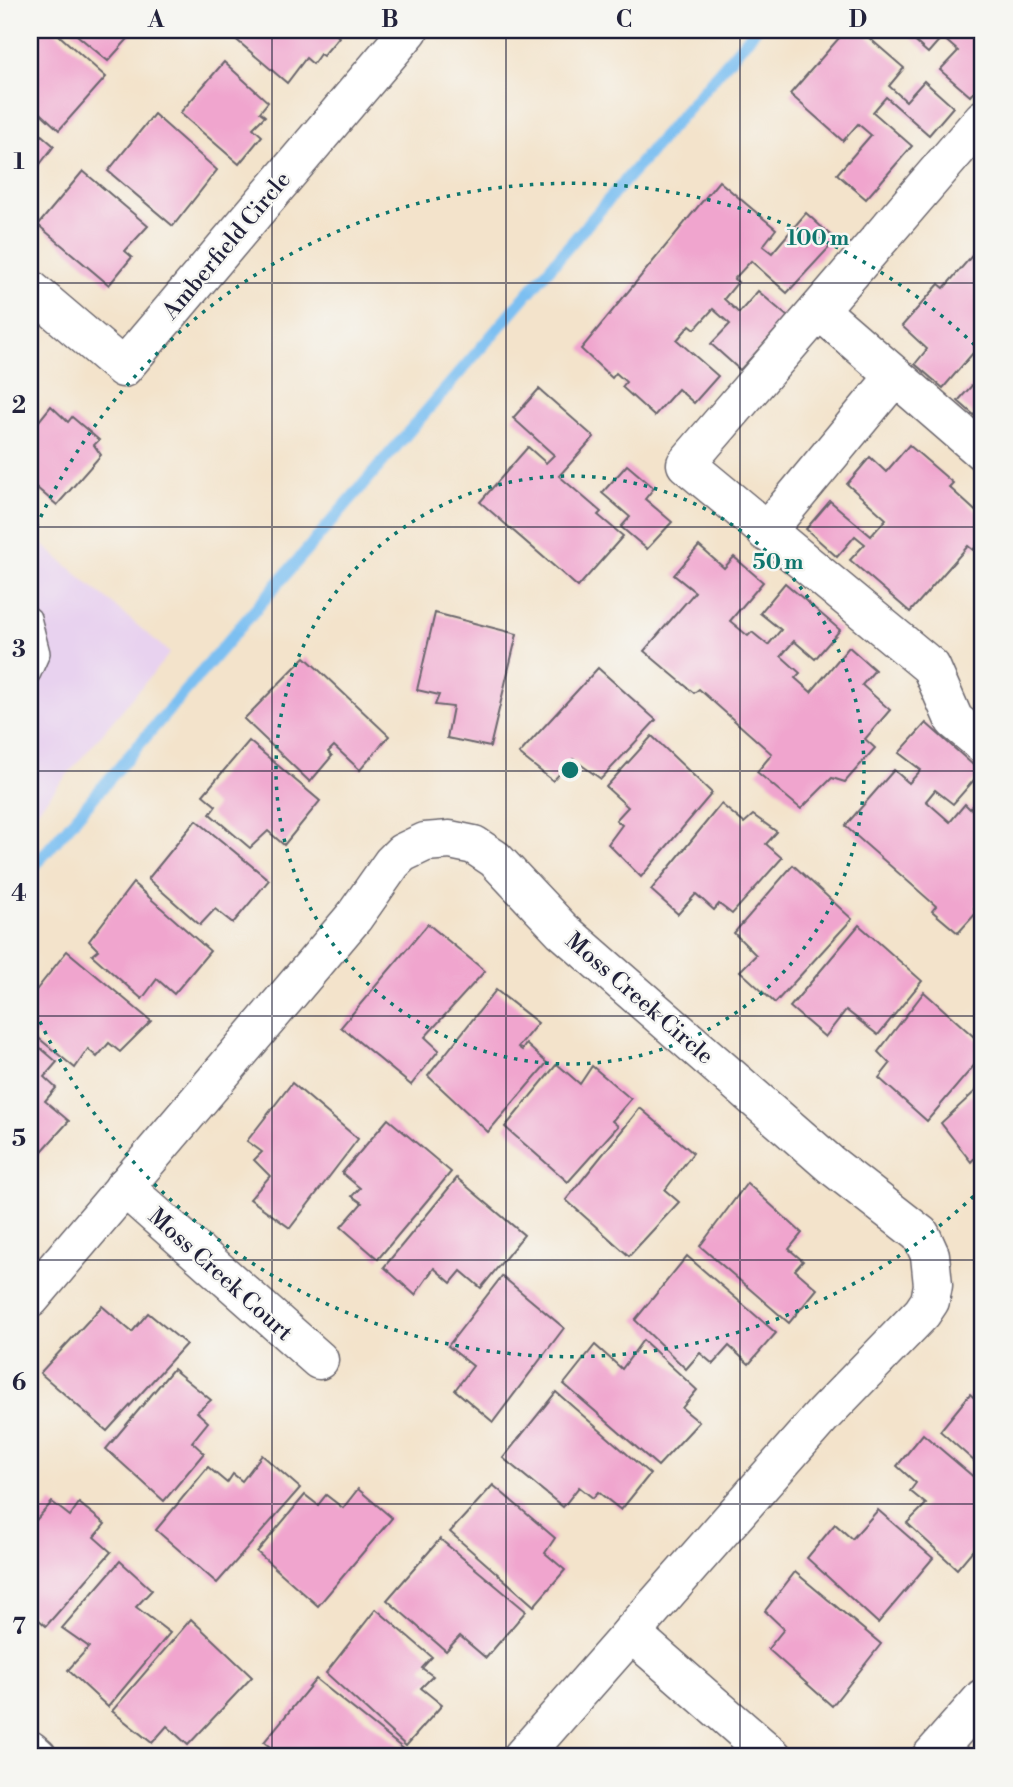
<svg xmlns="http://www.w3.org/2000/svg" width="1013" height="1787" viewBox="0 0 1013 1787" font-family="'Libre Bodoni',serif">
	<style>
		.built { fill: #e8d2ef }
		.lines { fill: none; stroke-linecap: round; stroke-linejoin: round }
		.stream { stroke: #7bbff1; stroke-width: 12 }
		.building { fill: #f0a5ce }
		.service-casing { stroke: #6b666d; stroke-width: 24 }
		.minor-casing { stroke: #6b666d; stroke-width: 41 }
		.tertiary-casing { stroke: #6b666d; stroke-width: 41 }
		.service { stroke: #fff; stroke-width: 21 }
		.minor { stroke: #fff; stroke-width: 38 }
		.tertiary { stroke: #fff; stroke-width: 38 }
		.grid { fill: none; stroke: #22223b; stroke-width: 2; stroke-opacity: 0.55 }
		.ring { fill: none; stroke: #0f766e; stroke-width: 3.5; stroke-dasharray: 3.5 7 }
		.labels { text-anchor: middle; stroke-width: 5; stroke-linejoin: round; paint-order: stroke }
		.street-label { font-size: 23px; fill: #22223b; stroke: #f6f6f2 }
		.centre { fill: #0f766e; stroke: #f6f6f2; stroke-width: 3.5 }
		.ring-label { font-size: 21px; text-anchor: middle; font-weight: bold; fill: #0f766e; stroke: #f6f6f2; stroke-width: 5; stroke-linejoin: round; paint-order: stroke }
		.neatline { fill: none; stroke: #22223b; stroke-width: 2.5 }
		.grid-label { font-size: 23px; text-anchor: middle; font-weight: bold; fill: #22223b }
	</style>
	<rect width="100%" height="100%" fill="#f6f6f2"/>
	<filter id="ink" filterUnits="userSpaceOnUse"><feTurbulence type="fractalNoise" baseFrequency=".0143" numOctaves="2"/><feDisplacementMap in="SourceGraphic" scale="14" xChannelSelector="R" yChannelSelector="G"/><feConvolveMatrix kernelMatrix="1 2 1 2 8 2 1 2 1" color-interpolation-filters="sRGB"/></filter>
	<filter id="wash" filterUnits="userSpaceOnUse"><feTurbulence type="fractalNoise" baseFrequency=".00686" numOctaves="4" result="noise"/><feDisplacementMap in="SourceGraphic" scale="28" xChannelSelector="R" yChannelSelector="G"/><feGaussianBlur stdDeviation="1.57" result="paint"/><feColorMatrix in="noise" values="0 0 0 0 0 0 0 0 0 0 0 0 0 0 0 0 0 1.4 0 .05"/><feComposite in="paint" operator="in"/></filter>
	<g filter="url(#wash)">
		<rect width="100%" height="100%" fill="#f3e3cb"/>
		<polygon class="built" points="30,534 170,653 30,819"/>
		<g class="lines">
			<polyline class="stream" points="30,871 755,30"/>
		</g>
		<g id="blocks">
			<g class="building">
				<polygon points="30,30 53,30 106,77 59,130 30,103 30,63 33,60 30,57"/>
				<polygon points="71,30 136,30 108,61"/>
				<polygon points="225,30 331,30 339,37 323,56 320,54 313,64 306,58 287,83"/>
				<polygon points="846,30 860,30 904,68 889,86 906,101 924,81 953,107 929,135 886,97 873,112 912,146 866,199 837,174 871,135 858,124 843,141 790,94"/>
				<polygon points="902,30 961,30 969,36 975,30 983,30 983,81 970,96 940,70 958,51 942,37 928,53"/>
				<polygon points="224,62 268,102 260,112 265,116 253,128 262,136 239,164 180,113"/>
				<polygon points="154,114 217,170 173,226 108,171"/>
				<polygon points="30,125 54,146 30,177"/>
				<polygon points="83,171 148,226 125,251 132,257 109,285 38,225"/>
				<polygon points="719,181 776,229 763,246 772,253 806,213 836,240 787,293 751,261 734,279 738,282 724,299 739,313 758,291 788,317 740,370 711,344 730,324 713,309 695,329 690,325 677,340 718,376 694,403 678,389 654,416 622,387 626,382 616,373 612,378 581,349"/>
				<polygon points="983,243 983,350 979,346 943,388 915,364 927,349 902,326 939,284 944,288"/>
				<polygon points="983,373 983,423 958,401"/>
				<polygon points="539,389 594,437 559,476 601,512 598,515 623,536 578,587 480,502 528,447 546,463 554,455 513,418"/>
				<polygon points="51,406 68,422 72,417 99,440 94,445 101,455 57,505 30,482 30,432"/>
				<polygon points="909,445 953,483 949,487 983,518 983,539 973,550 968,546 910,612 850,560 865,544 855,536 837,557 806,529 830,501 871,536 886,519 847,484 870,457 886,472"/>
				<polygon points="627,465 654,488 645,499 672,522 647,549 621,527 630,517 602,493"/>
				<polygon points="699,546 724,568 734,557 763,582 730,621 748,636 752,632 768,645 781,630 760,613 785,583 840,630 815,659 794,641 781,656 800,673 795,678 811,692 849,647 875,670 862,685 890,710 865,739 875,748 845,782 832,778 801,809 757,772 772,754 699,689 694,693 644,651 695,592 674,575"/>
				<polygon points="435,613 517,634 490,747 447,738 453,707 435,705 439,695 417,690"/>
				<polygon points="305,657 389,736 360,770 334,746 328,752 332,756 310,782 244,719"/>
				<polygon points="598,668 656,720 601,779 573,759 553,781 519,754"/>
				<polygon points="926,723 981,772 953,804 935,790 926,801 950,822 965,804 970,809 983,794 983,897 974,908 978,911 958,933 932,911 936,906 845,826 894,770 909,783 921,770 899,753"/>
				<polygon points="652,736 712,793 641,877 608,844 622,825 616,820 628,807 606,787"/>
				<polygon points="249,741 320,801 284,845 268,831 250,848 210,814 216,806 203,795"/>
				<polygon points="721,804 744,823 753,815 777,832 766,844 782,858 732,914 719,904 714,910 696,894 678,914 651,890"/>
				<polygon points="196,820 269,880 233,923 215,909 200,925 148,879"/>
				<polygon points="793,865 852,919 775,1003 740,971 756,955 734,933"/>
				<polygon points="133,883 210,951 174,994 157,979 142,999 92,955 98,950 89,941"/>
				<polygon points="428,924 485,971 425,1037 439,1050 411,1085 341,1027"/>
				<polygon points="859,925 922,981 878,1035 846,1010 825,1037 790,1007"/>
				<polygon points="67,951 151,1021 120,1052 109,1043 97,1057 88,1049 75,1068 30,1031 30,998"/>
				<polygon points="496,990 538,1023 518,1047 522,1050 526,1044 547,1063 488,1132 428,1076"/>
				<polygon points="924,992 983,1045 983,1055 927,1121 879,1078 890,1064 878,1052"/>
				<polygon points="30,1039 57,1062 44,1077 56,1088 45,1101 69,1121 35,1159 30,1154"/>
				<polygon points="557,1064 580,1084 592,1066 631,1099 612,1121 618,1126 568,1182 505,1127"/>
				<polygon points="292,1083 358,1139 290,1228 250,1199 270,1176 254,1160 262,1152 247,1141"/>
				<polygon points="983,1084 983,1157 979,1153 971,1162 941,1123"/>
				<polygon points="640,1108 693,1153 665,1190 679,1202 629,1256 566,1200"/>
				<polygon points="388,1119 451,1172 378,1259 341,1227 362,1203 352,1196 360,1188 342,1173"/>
				<polygon points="457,1178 524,1235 481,1288 461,1271 451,1283 434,1268 415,1295 384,1267"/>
				<polygon points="747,1183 802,1233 789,1249 803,1261 795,1270 817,1289 789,1323 700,1246"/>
				<polygon points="687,1256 776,1333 749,1364 729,1346 713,1364 700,1353 686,1369 635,1320"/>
				<polygon points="502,1276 564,1328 493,1422 455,1390 473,1366 448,1346"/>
				<polygon points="102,1306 132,1332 148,1313 186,1344 107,1431 40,1373"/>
				<polygon points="643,1340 697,1390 682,1408 699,1422 658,1466 564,1384 595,1345 622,1369"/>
				<polygon points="173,1369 211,1400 197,1412 208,1422 192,1442 204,1453 164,1501 106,1449"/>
				<polygon points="556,1392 650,1474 621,1510 598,1492 593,1498 579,1487 563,1507 503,1458"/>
				<polygon points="970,1394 983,1406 983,1469 940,1431"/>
				<polygon points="923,1434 983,1485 983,1538 957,1569 907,1523 926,1504 910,1491 916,1483 897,1466"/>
				<polygon points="262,1455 300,1488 217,1583 156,1530 208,1467 227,1483 233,1474 242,1481"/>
				<polygon points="493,1485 555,1538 545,1553 565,1570 534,1606 450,1532"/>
				<polygon points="358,1489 392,1518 318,1606 257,1552 305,1495 318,1505 326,1495 343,1508"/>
				<polygon points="52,1502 70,1516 79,1503 105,1524 94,1537 111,1552 46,1626 30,1612 30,1527"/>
				<polygon points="878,1510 933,1558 878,1623 807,1558 835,1524 852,1539"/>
				<polygon points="440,1539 526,1611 486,1658 460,1636 446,1651 387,1600"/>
				<polygon points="120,1561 152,1590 136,1607 170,1633 108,1707 68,1670 89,1647 62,1628"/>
				<polygon points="795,1572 881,1644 832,1706 768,1649 784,1629 765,1611"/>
				<polygon points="376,1609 432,1657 422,1668 433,1676 421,1688 442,1705 406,1746 326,1673"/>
				<polygon points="191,1619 252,1677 188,1745 167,1726 152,1743 112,1711"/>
				<polygon points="316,1679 406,1751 401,1757 282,1757 264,1742"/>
			</g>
		</g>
	</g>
	<g filter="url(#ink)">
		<use href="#blocks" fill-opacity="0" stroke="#6b666d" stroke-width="2"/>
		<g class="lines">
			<g class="service-casing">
				<polyline id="service" points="30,618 39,653 30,673"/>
			</g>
			<g class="minor-casing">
				<g id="minor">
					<polyline points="983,119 686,464 931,667 954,720 983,744"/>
					<polyline points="30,289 123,368 409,30"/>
					<polyline points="819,310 983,452"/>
					<polyline points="766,532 895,376"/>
					<polyline points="124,1187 319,1360"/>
					<polyline points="30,1299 354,917 392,863 402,853 425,842 450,840 474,845 495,859 562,930 830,1164 921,1235 930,1255 933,1285 930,1301 922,1313 822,1416 522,1757"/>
					<polyline points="631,1633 773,1757"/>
					<polyline points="30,1750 38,1757"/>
				</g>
			</g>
			<g class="tertiary-casing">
				<polyline id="tertiary" points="931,1757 983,1698"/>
			</g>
			<use href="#service" class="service"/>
			<use href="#minor" class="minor"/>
			<use href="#tertiary" class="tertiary"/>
		</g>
	</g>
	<path class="grid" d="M272,30V1757M506,30V1757M740,30V1757M30,283H983M30,527H983M30,771H983M30,1016H983M30,1260H983M30,1504H983"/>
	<g class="ring">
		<circle cx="570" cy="770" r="294"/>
		<path d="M981 1189A587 587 0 0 1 32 1004M32 536A587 587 0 0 1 981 351"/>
	</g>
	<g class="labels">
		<g class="street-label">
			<text transform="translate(226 245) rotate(-50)" y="8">Amberfield Circle</text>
			<text transform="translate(640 998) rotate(41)" y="8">Moss Creek Circle</text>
			<text transform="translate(221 1274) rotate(42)" y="8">Moss Creek Court</text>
		</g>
	</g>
	<circle cx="570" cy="770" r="10" class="centre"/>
	<g class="ring-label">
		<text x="818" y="245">100 m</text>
		<text x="778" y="569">50 m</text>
	</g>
	<rect width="1013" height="1787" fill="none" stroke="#f6f6f2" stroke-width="77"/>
	<rect x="38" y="38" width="936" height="1710" class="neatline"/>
	<g class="grid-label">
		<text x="156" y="27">A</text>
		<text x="390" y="27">B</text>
		<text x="624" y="27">C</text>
		<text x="858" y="27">D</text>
		<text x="19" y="169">1</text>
		<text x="19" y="413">2</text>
		<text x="19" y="657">3</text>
		<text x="19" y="901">4</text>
		<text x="19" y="1146">5</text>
		<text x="19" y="1390">6</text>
		<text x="19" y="1634">7</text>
	</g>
</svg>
